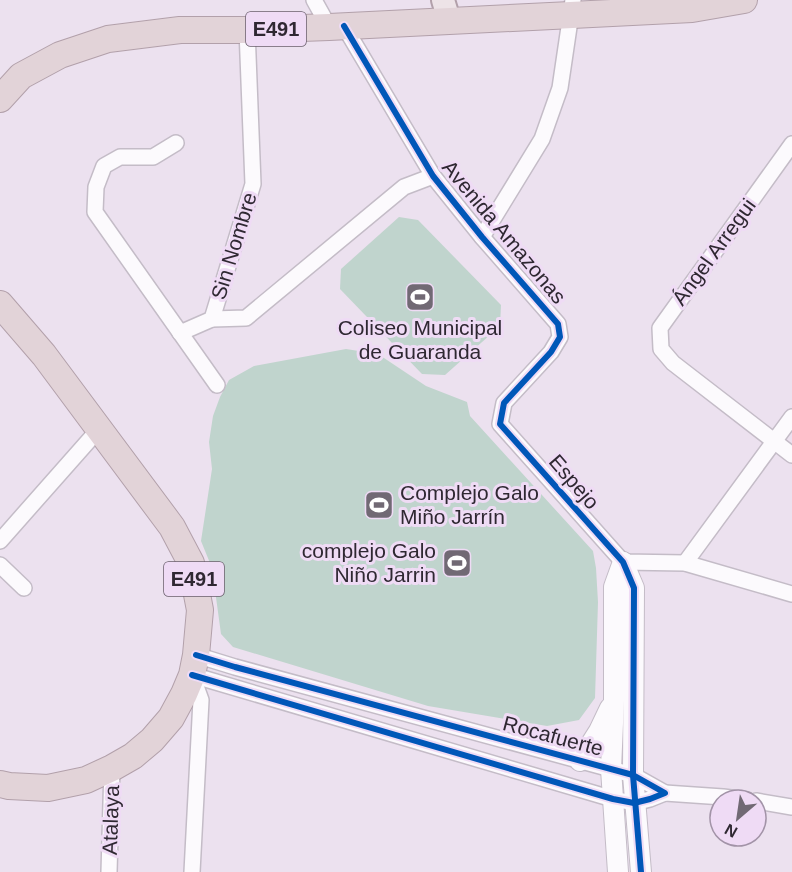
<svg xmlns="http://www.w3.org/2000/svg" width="792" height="872" viewBox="0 0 792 872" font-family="Helvetica,sans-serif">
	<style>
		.green { fill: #c0d4cd }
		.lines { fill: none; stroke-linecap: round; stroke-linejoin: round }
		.street-casing { stroke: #c4bcc7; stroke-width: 18 }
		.secondary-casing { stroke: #c4bcc7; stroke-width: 22 }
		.primary-casing { stroke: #b2a0aa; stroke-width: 26 }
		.highway-casing { stroke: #b2a0aa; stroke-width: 28 }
		.street { stroke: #fcfafd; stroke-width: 15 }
		.secondary { stroke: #fcfafd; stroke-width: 20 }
		.primary { stroke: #ede3e7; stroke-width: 22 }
		.highway { stroke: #e2d3d8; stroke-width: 26 }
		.cycleway-casing { stroke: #efdbf5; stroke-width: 10 }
		.cycleway { stroke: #0057b8; stroke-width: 6 }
		.labels { text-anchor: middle; stroke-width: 6; stroke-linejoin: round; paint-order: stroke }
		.shield { fill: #efdbf5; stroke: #695e6c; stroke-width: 1.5 }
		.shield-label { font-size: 20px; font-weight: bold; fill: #2f2832 }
		.street-label { font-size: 21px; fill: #2f2832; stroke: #efdbf5 }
		.poi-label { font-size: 21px; fill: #2f2832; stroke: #efdbf5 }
	</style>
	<rect width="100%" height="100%" fill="#ece1ef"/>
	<g class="green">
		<polygon points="399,217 418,220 501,305 500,326 445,375 422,374 340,289 341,269"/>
		<polygon points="346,349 378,354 426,386 467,402 470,416 593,551 596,568 598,602 595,698 579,720 547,726 428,706 233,647 221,634 212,568 201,541 212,469 209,442 213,416 220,397 229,380 254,366"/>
	</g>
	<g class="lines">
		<g class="street-casing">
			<g id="street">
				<polyline points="314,0 329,27"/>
				<polyline points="344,26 433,176 482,237 558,324 560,337 551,352 504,403 500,424 623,562 685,563 792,594"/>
				<polyline points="176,143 153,157 120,157 104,166 96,187 95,212 217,385"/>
				<polyline points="792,144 660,328 661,349 673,363 792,455"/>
				<polyline points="482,237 542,139 560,88 573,0"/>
				<polyline points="212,319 246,318 404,187 433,176"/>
				<polyline points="180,333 212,319 253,184 247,30"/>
				<polyline points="0,541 99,429"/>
				<polyline points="685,563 792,417"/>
				<polyline points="0,565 24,588"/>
				<polyline points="192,675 613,799 634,803 650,799 665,793 633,775 235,667 196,655"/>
				<polyline points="192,675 201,700 192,872"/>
				<polyline points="665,793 723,797 747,800"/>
				<polyline points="756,801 792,807"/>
				<polyline points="109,872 112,768"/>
			</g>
		</g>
		<g class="secondary-casing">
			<g id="secondary">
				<polyline points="623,562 634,588 633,775 641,872"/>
				<polyline points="580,761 599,731 610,708"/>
				<polyline points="618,872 611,769 614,700 614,587 623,562"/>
			</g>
		</g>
		<g class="primary-casing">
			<polyline id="primary" points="443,0 449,20"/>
		</g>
		<g class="highway-casing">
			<g id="highway">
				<polyline points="0,99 21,76 60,55 108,39 180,30 247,30 329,27 692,9 744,0"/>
				<polyline points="0,304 44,355 172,527 191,563 200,610 196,655 192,675 184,694 171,718 152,740 133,756 112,768 86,780 48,788 9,786 0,784"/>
			</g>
		</g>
		<use href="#street" class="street"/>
		<use href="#secondary" class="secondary"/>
		<use href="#primary" class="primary"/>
		<use href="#highway" class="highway"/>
		<g class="cycleway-casing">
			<g id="cycleway">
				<polyline points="344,26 433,176 482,237 558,324 560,337 551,352 504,403 500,424 623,562 634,588 633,775 641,872"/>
				<polyline points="192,675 613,799 634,803 650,799 665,793 633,775 235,667 196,655"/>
			</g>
		</g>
		<use href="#cycleway" class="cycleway"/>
	</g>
	<defs>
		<g id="stadium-square" transform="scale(1.5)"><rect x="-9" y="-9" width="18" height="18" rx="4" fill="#716974" stroke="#efdbf5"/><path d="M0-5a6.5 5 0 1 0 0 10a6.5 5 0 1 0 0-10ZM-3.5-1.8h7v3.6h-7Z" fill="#fff"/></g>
	</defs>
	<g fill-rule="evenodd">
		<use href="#stadium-square" x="420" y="297"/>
		<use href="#stadium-square" x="379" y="505"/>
		<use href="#stadium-square" x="457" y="563"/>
	</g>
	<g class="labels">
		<g class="shield">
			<rect x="246" y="12" width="60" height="34" rx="4.5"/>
			<rect x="164" y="562" width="60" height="34" rx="4.5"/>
		</g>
		<g class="shield-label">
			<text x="276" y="36">E491</text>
			<text x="194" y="586">E491</text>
		</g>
		<g class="street-label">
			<text transform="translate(504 232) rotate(50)" y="7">Avenida Amazonas</text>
			<text transform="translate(234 246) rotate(-73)" y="7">Sin Nombre</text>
			<text transform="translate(714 252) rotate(-54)" y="7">Ángel Arregui</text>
			<text transform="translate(574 482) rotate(49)" y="7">Espejo</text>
			<text transform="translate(553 736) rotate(15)" y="7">Rocafuerte</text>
			<text transform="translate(111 820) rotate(-88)" y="7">Atalaya</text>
		</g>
		<g class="poi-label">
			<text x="420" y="335">Coliseo Municipal<tspan x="420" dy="24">de Guaranda</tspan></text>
			<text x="400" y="500" text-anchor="start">Complejo Galo<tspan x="400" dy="24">Miño Jarrín</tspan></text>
			<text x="436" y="558" text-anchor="end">complejo Galo<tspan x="436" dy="24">Niño Jarrin</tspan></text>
		</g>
	</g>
	<g transform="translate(738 818) rotate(209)"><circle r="28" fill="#efdbf5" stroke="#a293a7" stroke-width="1.5"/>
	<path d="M0-4.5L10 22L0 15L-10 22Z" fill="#716974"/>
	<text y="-9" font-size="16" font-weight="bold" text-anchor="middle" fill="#2f2832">N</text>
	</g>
</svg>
